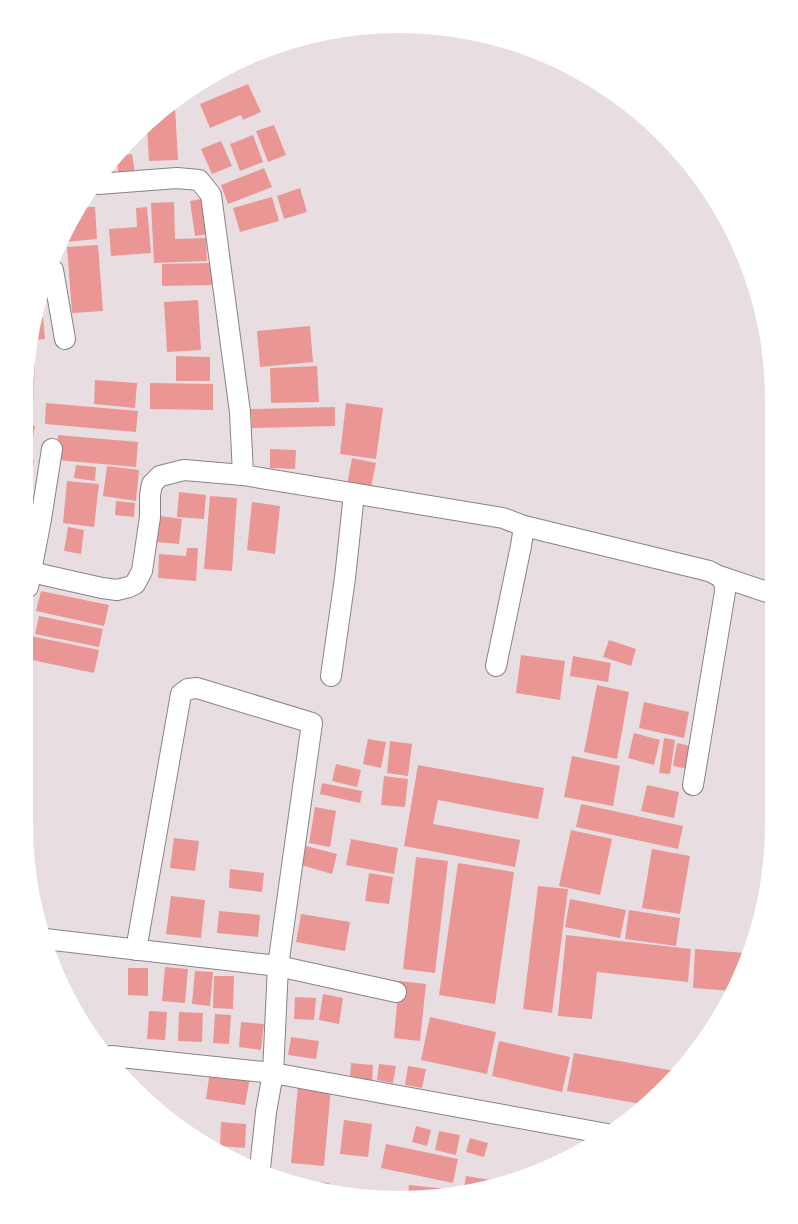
<svg xmlns="http://www.w3.org/2000/svg" width="798" height="1224" viewBox="0 0 798 1224" font-family="Helvetica,sans-serif">
	<style>
		.building { fill: #ea9695 }
		.lines { fill: none; stroke-linecap: round; stroke-linejoin: round }
		.street-casing { stroke: #8b8285; stroke-width: 22 }
		.street { stroke: #fff; stroke-width: 20 }
	</style>
	<rect width="100%" height="100%" fill="#e8dee1"/>
	<g class="building">
		<polygon points="248,84 261,112 243,120 241,115 210,128 200,104"/>
		<polygon points="168,107 175,107 178,160 149,161 147,126"/>
		<polygon points="274,125 286,155 268,162 256,131"/>
		<polygon points="253,135 263,162 240,171 230,144"/>
		<polygon points="221,141 232,166 212,174 201,149"/>
		<polygon points="132,154 135,174 119,176 116,157"/>
		<polygon points="264,168 272,187 228,204 221,185"/>
		<polygon points="300,188 307,212 284,219 277,196"/>
		<polygon points="272,197 279,221 240,232 233,208"/>
		<polygon points="206,198 211,234 195,236 190,201"/>
		<polygon points="174,202 175,239 206,238 207,261 154,263 151,203"/>
		<polygon points="82,207 95,207 97,239 66,242 65,233"/>
		<polygon points="147,207 151,253 111,256 109,229 137,227 136,208"/>
		<polygon points="98,245 103,311 72,313 67,247"/>
		<polygon points="212,263 213,285 162,286 162,264"/>
		<polygon points="198,300 201,350 167,352 164,302"/>
		<polygon points="39,317 43,317 45,339 32,340"/>
		<polygon points="310,326 313,362 260,367 257,331"/>
		<polygon points="176,356 210,357 210,381 176,381"/>
		<polygon points="29,363 35,364 33,404 29,404"/>
		<polygon points="317,366 319,402 271,403 270,368"/>
		<polygon points="95,380 137,383 135,408 94,404"/>
		<polygon points="150,383 213,384 213,410 150,409"/>
		<polygon points="46,403 138,411 136,432 45,424"/>
		<polygon points="346,403 383,408 376,459 340,454"/>
		<polygon points="335,407 335,426 252,428 251,409"/>
		<polygon points="29,425 35,426 31,450 29,450"/>
		<polygon points="58,435 138,442 136,467 56,460"/>
		<polygon points="270,449 296,450 295,469 270,468"/>
		<polygon points="352,458 376,463 370,491 347,486"/>
		<polygon points="28,459 34,460 31,481 28,480"/>
		<polygon points="76,465 96,467 95,481 74,478"/>
		<polygon points="107,466 139,470 136,501 103,496"/>
		<polygon points="67,481 99,484 94,527 63,523"/>
		<polygon points="179,492 206,495 204,519 177,517"/>
		<polygon points="210,496 237,498 232,571 204,569"/>
		<polygon points="116,501 135,503 134,517 115,515"/>
		<polygon points="252,502 280,506 275,554 247,550"/>
		<polygon points="160,516 182,519 179,544 157,542"/>
		<polygon points="68,527 84,530 81,554 64,551"/>
		<polygon points="187,548 198,548 196,581 158,578 159,554 186,556"/>
		<polygon points="41,591 109,605 104,626 36,611"/>
		<polygon points="39,616 103,629 99,647 35,634"/>
		<polygon points="31,636 99,650 94,673 27,659"/>
		<polygon points="609,640 636,649 631,666 603,657"/>
		<polygon points="521,655 565,661 560,700 516,693"/>
		<polygon points="573,656 611,663 608,682 570,676"/>
		<polygon points="597,685 629,692 617,759 584,752"/>
		<polygon points="644,702 689,712 684,738 639,728"/>
		<polygon points="634,733 660,740 654,765 628,758"/>
		<polygon points="664,738 675,740 670,774 659,773"/>
		<polygon points="368,739 386,742 381,768 363,764"/>
		<polygon points="390,741 412,744 408,776 387,773"/>
		<polygon points="677,743 694,747 689,769 673,766"/>
		<polygon points="572,756 620,766 613,806 564,797"/>
		<polygon points="336,764 361,770 357,787 332,781"/>
		<polygon points="418,765 544,788 538,819 438,800 433,824 520,840 515,867 404,846"/>
		<polygon points="384,776 408,779 405,807 381,805"/>
		<polygon points="322,783 362,791 360,803 320,794"/>
		<polygon points="647,785 679,792 674,818 641,811"/>
		<polygon points="581,804 683,826 678,849 576,827"/>
		<polygon points="315,807 336,811 330,847 309,843"/>
		<polygon points="571,830 612,839 600,895 559,886"/>
		<polygon points="174,838 199,841 195,871 170,868"/>
		<polygon points="351,839 398,848 394,874 346,865"/>
		<polygon points="306,846 337,854 332,874 301,865"/>
		<polygon points="652,849 690,856 680,914 642,908"/>
		<polygon points="416,857 448,861 435,973 403,969"/>
		<polygon points="458,863 514,872 495,1004 439,995"/>
		<polygon points="230,869 264,873 262,892 229,888"/>
		<polygon points="369,873 393,877 389,904 365,901"/>
		<polygon points="538,886 568,889 552,1013 523,1009"/>
		<polygon points="171,896 205,900 201,938 166,934"/>
		<polygon points="570,899 626,910 620,938 565,927"/>
		<polygon points="629,910 680,918 676,946 625,939"/>
		<polygon points="219,911 260,915 258,937 217,933"/>
		<polygon points="301,914 350,922 345,951 296,942"/>
		<polygon points="566,935 691,949 688,982 597,972 592,1019 558,1016"/>
		<polygon points="695,949 745,953 733,991 693,988"/>
		<polygon points="165,967 188,969 185,1003 162,1001"/>
		<polygon points="128,968 148,968 148,996 128,995"/>
		<polygon points="195,971 213,972 210,1006 192,1004"/>
		<polygon points="214,976 234,976 233,1009 213,1008"/>
		<polygon points="399,981 426,984 420,1041 394,1038"/>
		<polygon points="323,994 343,998 339,1024 319,1020"/>
		<polygon points="295,997 316,998 314,1020 294,1019"/>
		<polygon points="149,1011 167,1012 165,1040 147,1039"/>
		<polygon points="179,1012 203,1013 202,1042 178,1041"/>
		<polygon points="215,1014 231,1015 229,1044 213,1043"/>
		<polygon points="430,1017 496,1032 487,1074 421,1060"/>
		<polygon points="241,1022 264,1024 261,1050 239,1047"/>
		<polygon points="291,1037 319,1041 316,1059 288,1055"/>
		<polygon points="499,1041 570,1057 562,1092 492,1076"/>
		<polygon points="574,1053 675,1071 675,1075 641,1104 567,1091"/>
		<polygon points="351,1063 373,1065 372,1082 350,1080"/>
		<polygon points="379,1064 396,1066 393,1083 377,1080"/>
		<polygon points="408,1066 426,1069 422,1088 405,1085"/>
		<polygon points="210,1071 250,1077 245,1105 206,1099"/>
		<polygon points="298,1085 331,1088 324,1166 291,1163"/>
		<polygon points="344,1120 372,1124 368,1157 340,1154"/>
		<polygon points="221,1122 246,1124 245,1148 220,1146"/>
		<polygon points="416,1126 431,1130 427,1146 412,1142"/>
		<polygon points="439,1131 460,1135 456,1155 435,1150"/>
		<polygon points="470,1138 488,1143 484,1157 466,1152"/>
		<polygon points="386,1144 458,1159 453,1183 381,1168"/>
		<polygon points="466,1176 503,1182 496,1185 464,1188"/>
		<polygon points="291,1180 329,1183 329,1188 291,1181"/>
		<polygon points="409,1185 447,1189 447,1190 408,1194"/>
	</g>
	<g class="lines">
		<g class="street-casing">
			<g id="street">
				<polyline points="98,184 177,178 199,180 211,195 240,412 243,475 503,518 524,526 521,546 496,666"/>
				<polyline points="53,270 65,339"/>
				<path d="M524,526L709,571C721,577 725,578 725,592L693,785"/>
				<polyline points="28,570 44,575 102,588 117,590 129,587 135,584 142,571 150,517 150,495 152,484 160,476 184,470 243,475"/>
				<polyline points="722,577 770,593"/>
				<polyline points="28,587 41,519 52,449"/>
				<polyline points="331,676 345,578 354,494"/>
				<polyline points="45,939 278,966 396,992"/>
				<polyline points="111,1056 273,1073 278,966 312,723 197,688 188,689 181,694 136,950"/>
				<polyline points="260,1168 266,1112 273,1073 607,1134"/>
			</g>
		</g>
		<use href="#street" class="street"/>
	</g>
	<path d="M0 0H798V1224H0ZM399 33H399A366 366 0 0 1 765 399V825A366 366 0 0 1 399 1191H399A366 366 0 0 1 33 825V399A366 366 0 0 1 399 33Z" fill="#fff" fill-rule="evenodd"/>
</svg>
